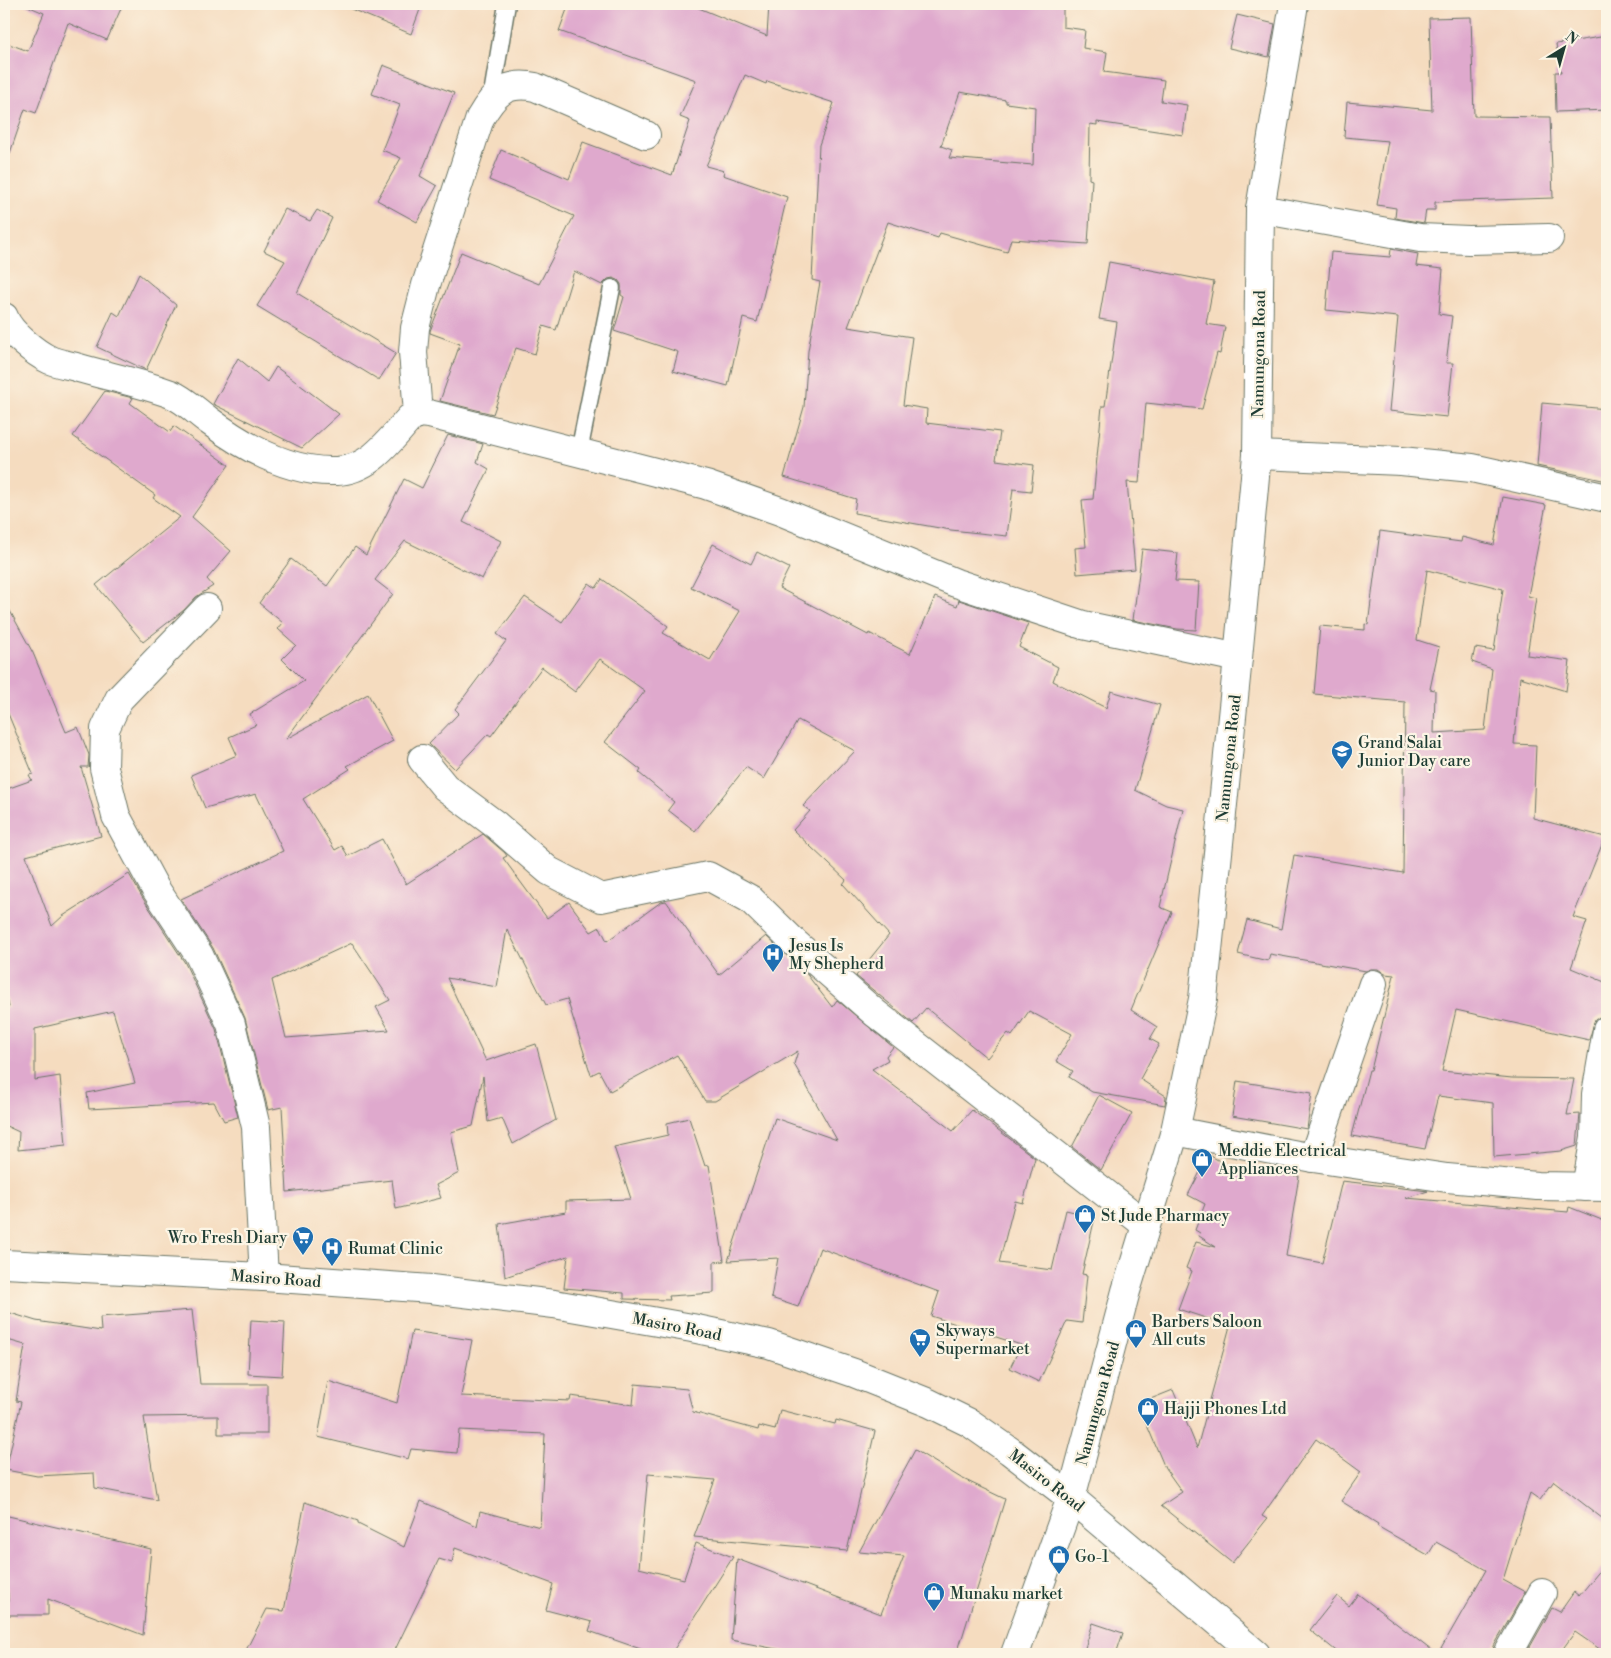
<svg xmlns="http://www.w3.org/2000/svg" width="1611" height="1658" viewBox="0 0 1611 1658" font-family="'Libre Bodoni',serif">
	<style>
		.building { fill: #dfa9cd; fill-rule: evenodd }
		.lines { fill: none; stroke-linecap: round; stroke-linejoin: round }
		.service-casing { stroke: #6a7565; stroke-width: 19 }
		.minor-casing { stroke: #6a7565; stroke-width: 30 }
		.tertiary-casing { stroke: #6a7565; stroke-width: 30 }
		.secondary-casing { stroke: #6a7565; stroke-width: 30 }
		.service { stroke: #fff; stroke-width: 16 }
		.minor { stroke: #fff; stroke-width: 28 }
		.tertiary { stroke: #fff; stroke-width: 28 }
		.secondary { stroke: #fff; stroke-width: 28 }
		.labels { text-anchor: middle; stroke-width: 4.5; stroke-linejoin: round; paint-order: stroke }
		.street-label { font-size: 16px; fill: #1f3d34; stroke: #fcf5e5 }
		.poi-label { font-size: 16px; fill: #1f3d34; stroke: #fcf5e5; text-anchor: start }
	</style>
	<rect width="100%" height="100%" fill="#fcf5e5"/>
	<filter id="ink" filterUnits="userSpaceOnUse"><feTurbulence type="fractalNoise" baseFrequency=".02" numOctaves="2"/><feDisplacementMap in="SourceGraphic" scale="10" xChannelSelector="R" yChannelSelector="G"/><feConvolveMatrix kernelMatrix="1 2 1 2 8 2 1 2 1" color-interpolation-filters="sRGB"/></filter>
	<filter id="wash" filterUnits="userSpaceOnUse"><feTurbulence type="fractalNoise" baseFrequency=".0096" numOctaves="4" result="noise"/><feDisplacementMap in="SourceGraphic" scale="20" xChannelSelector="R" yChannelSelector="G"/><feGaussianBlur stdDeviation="1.12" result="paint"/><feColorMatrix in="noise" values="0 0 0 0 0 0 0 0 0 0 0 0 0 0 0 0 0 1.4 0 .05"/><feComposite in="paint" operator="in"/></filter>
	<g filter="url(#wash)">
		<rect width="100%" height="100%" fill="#f5dcbf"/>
		<g id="blocks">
			<g class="building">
				<polygon points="23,4 123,4 107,40 68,23 36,113 25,109 8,159 4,158 4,42 28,51 44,13"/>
				<polygon points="339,4 422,4 411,34"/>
				<path d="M569,4H689L767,36L769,4H1063V27L1085,30L1083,48L1107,52L1104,72L1164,80L1161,101L1187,105L1183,135L1097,122V125L1090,124L1089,179L1092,180L1088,244L1011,239L1007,252L940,233L938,238L888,222L848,327L912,337L903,405L927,409L926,423L1000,432L996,460L1034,465L1031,491L1013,489L1007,536L951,530L854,513L856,499L784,477L804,407L808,351L820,282L812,280L819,145L834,103L767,81L766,84L745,75L706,166L724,171L723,175L787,197L757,322L743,318L728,386L673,371L678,352L614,331L624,297L621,295V284L618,280L613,278L608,279L602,285L574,271L556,330L543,326L535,354L516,348L493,414L440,401L460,344L430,333V331L461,252L539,284L574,216L489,180L501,150L569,179L583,142L672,175L690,121L680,117L696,80L559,31ZM960,92L1006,100V103L1035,107L1033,165L949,158L952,150L941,146Z"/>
				<polygon points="1237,15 1275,24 1269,57 1229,48"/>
				<polygon points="1471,17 1474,116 1550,117 1553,198 1435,202 1435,210 1426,210 1424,223 1395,218 1396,208 1377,205 1388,141 1344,137 1347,102 1432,110 1429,18"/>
				<polygon points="1607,36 1607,110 1556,112 1555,72 1561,72 1556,44"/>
				<polygon points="383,65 454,93 420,176 437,186 417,222 377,200 401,158 382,150 400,105 372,94"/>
				<polygon points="285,209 310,221 317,210 332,218 297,293 396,353 379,380 257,306 285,261 264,251"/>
				<polygon points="1391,249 1418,254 1416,266 1443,269 1439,314 1452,316 1446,363 1453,363 1447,417 1389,411 1398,317 1326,310 1331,252 1390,257"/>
				<polygon points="1109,262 1214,282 1206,324 1225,327 1220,354 1217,353 1202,409 1146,403 1139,483 1127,482 1135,569 1077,574 1075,548 1086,547 1082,500 1093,499 1102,406 1105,406 1117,322 1099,319"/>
				<polygon points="139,274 176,305 146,370 97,347 113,312 119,316"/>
				<polygon points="238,358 267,382 276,367 339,414 302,448 213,404"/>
				<polygon points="105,391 133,398 130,403 170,432 174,426 229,465 192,517 231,551 207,579 213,586 196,597 184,610 143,642 96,585 180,517 153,498 155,495 73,436"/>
				<polygon points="1542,403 1607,409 1607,481 1537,466"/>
				<path d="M448,435L483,444L477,462L489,469L463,522L501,541L482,579L405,541L375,580L393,594L286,739L368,694L393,741L347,766L350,769L303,799L335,850L342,846L348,856L382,839L406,884L483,834L505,853L507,856L503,858L547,918L569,902L591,932L600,927L607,941L661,902L666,901L719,975L766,936L805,972L832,1007L837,1000L893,1047L886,1056L888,1060L872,1069L953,1131L972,1110L1035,1158L1023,1203L1015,1201L999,1263L1052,1270L1066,1210L1095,1217L1082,1274L1087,1275L1082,1323L1067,1321L1039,1382L1010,1368L1021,1345L931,1316L939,1292L820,1248L798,1307L771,1298L778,1258L728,1261L775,1118L837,1140L794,1064L798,1051L715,1101H705L677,1055L610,1091L599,1071L591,1075L567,999L546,1005L507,929L497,987L447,978L486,1061L536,1044L556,1120L513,1144L502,1118L488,1122L483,1076L473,1126L451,1132L459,1173L436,1185L441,1198L396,1209L392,1180L287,1192L282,1107L268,1110L245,1018L213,948L181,899L283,851L256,794L205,808L191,775L237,755L229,737L256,725L250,714L304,681L282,659L296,645L278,629L283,623L259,603L291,559L327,586L355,547L366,555L404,479L422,488ZM352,943L390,1000L376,1007L389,1030L286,1038L272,980Z"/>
				<path d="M1503,497L1546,505L1528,596L1536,598L1527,655L1570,661L1566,691L1520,677L1514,744L1536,745L1533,818L1605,837L1573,917L1587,921L1571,968L1607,983V1015L1601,1016L1595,1020L1589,1040L1456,1010L1442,1071L1512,1078L1574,1079L1567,1115L1580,1114L1577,1146L1561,1151L1494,1157L1493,1103L1438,1096L1425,1149L1352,1136L1369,1070H1371L1394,975L1385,974L1378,969H1371L1366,971L1270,954L1268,961L1238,954L1247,920L1281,929L1294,855L1403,873L1405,702L1314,694L1320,626L1365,630V624L1368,625L1380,531L1461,542L1462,537L1494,545ZM1427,570L1503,589L1494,651L1475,648L1472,662L1492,669L1485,730L1434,733L1435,690L1430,689L1439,647L1417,640Z"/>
				<polygon points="713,544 751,564 757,552 789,568 779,588 868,635 869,633 910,654 935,597 957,606 959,600 1028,623 1019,647 1058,667 1053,681 1106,708 1111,691 1160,705 1135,790 1166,805 1183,809 1160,907 1172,912 1131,1010 1157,1027 1150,1039 1159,1044 1140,1079 1166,1096 1165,1105 1092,1092 1069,1077 1073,1071 1056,1061 1072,1034 1029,1011 1012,1036 1008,1033 987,1058 926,1008 913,1023 856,976 889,935 843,884 846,880 793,830 810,811 803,806 855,751 798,720 764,779 746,767 695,831 668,810 674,802 639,773 641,770 605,742 645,691 600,659 575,692 542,667 491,736 488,734 455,769 429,744 459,713 455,709 506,641 497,634 525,597 562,622 589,583 596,588 602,579 668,626 663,633 710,660 740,611 691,587"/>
				<polygon points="1142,549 1178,553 1175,581 1199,582 1196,630 1177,629 1133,620"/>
				<polygon points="4,600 33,653 66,732 78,727 89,755 88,767 81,767 101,836 26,856 52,926 63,916 129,874 142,897 185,963 216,1029 238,1117 224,1121 214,1102 89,1109 87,1093 135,1083 113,1011 35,1029 35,1080 60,1076 66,1145 18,1150 19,1132 4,1125 4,1009 9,1007 4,986 4,790 32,780 29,775 33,774 4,704"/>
				<polygon points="1237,1081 1312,1093 1307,1129 1232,1116"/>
				<polygon points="1099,1095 1132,1113 1101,1170 1072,1147"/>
				<polygon points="689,1118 705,1166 709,1165 724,1261 714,1262 714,1293 669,1296 670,1300 624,1299 624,1293 564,1288 568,1256 505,1277 499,1224 566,1212 566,1201 631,1199 614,1147 668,1135 667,1123"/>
				<polygon points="1209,1155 1234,1169 1299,1176 1286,1256 1322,1263 1342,1181 1428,1191 1406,1198 1568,1212 1569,1207 1607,1222 1607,1522 1554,1481 1540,1500 1530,1493 1503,1580 1525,1592 1494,1646 1492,1654 1438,1654 1486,1570 1436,1542 1428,1555 1377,1526 1378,1524 1341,1501 1361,1472 1316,1439 1262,1516 1267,1519 1232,1563 1161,1506 1182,1492 1165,1468 1138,1404 1173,1390 1197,1448 1230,1326 1178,1309 1192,1271 1186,1268 1196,1242 1216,1247 1199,1236 1200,1233 1195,1230 1205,1204 1188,1195"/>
				<polygon points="192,1310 200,1384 267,1384 267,1434 218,1434 218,1416 144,1417 157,1500 95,1488 94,1473 37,1476 6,1470 21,1402 16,1401 25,1345 4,1339 4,1311 36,1321 101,1331 100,1317"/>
				<polygon points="251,1320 285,1322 282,1376 248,1374"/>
				<polygon points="412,1331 472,1340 461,1396 570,1401 571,1396 633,1405 635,1384 687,1389 693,1412 758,1430 759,1426 775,1430 780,1410 835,1424 836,1420 875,1431 847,1551 694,1537 715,1480 648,1474 639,1568 684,1579 696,1543 733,1557 671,1654 655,1654 589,1631 592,1622 546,1610 553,1584 455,1548 452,1563 439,1559 393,1654 244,1654 267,1609 284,1611 305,1502 358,1521 358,1524 404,1547 421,1501 477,1526 480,1511 540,1527 545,1434 459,1430 457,1453 411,1449 408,1459 318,1437 328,1381 397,1403"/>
				<polygon points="915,1450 961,1478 1005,1499 957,1654 801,1654 731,1640 737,1559 881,1614 904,1556 859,1552"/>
				<polygon points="4,1515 151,1549 143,1635 48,1599 48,1615 8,1615 8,1595 4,1555"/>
				<polygon points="1607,1562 1607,1654 1575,1632 1559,1654 1526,1654 1552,1608 1560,1612 1574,1592 1579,1596"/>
				<polygon points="1358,1594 1436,1654 1340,1654 1310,1630 1337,1596 1349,1606"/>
				<polygon points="1093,1623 1123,1633 1116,1654 1083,1654"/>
			</g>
		</g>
	</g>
	<g filter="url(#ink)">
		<use href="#blocks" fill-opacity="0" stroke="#6a7565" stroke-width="1"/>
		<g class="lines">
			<g class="service-casing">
				<g id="service">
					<polyline points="491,100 507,4"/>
					<polyline points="579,452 612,288"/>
				</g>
			</g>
			<g class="minor-casing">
				<g id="minor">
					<polyline points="1260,209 1420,238 1469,240 1549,238"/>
					<path d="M4,317C9,332 35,353 50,360C59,364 70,365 79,368C110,377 142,383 171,394C184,399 197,412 208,420C244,447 289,473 336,471C370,470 389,441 410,418L418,413L429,414L706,485L780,511L956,583L1083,625L1238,658"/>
					<path d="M418,413L413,352L415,328L426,285L480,118C494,94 505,81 535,87L646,135"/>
					<polyline points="1257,455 1401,461 1472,468 1607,498"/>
					<polyline points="207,608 119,699 105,729 104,768 116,816 155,888 199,955 231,1024 256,1127 264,1277"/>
					<polyline points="422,759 445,787 496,825 549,871 601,898 708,876 750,899 795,943 875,1013 1146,1225"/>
					<polyline points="1175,1131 1313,1158 1447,1178 1537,1186 1607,1187"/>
					<polyline points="1313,1158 1373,984"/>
					<polyline points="1586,1187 1595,1137 1596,1094 1607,1030"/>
					<polyline points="1508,1654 1542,1593"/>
				</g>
			</g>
			<g class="tertiary-casing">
				<polyline id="tertiary" points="1015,1654 1071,1498 1126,1291 1175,1131 1203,999 1238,658 1257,455 1260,209 1294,4"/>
			</g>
			<g class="secondary-casing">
				<polyline id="secondary" points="4,1264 264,1277 431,1289 554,1304 692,1328 769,1344 854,1373 929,1403 970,1423 1010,1451 1071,1498 1256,1654"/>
			</g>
			<use href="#service" class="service"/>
			<use href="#minor" class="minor"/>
			<use href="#tertiary" class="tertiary"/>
			<use href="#secondary" class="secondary"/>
		</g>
	</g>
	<defs>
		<g id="school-pin" transform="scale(1.125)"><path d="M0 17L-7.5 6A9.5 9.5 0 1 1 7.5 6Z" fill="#1f6fb2" stroke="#fcf5e5"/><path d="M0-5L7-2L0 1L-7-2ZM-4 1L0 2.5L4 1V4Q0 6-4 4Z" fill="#fff"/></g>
		<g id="hospital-pin" transform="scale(1.125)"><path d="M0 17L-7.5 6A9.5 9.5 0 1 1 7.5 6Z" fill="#1f6fb2" stroke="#fcf5e5"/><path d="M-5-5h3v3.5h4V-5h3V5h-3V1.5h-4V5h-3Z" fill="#fff"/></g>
		<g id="shop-pin" transform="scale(1.125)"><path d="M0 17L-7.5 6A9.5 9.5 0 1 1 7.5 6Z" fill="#1f6fb2" stroke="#fcf5e5"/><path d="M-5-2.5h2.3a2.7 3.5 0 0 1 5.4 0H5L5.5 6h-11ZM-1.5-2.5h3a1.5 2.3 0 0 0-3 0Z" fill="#fff"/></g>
		<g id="supermarket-pin" transform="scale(1.125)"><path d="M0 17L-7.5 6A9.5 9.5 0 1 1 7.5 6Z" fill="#1f6fb2" stroke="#fcf5e5"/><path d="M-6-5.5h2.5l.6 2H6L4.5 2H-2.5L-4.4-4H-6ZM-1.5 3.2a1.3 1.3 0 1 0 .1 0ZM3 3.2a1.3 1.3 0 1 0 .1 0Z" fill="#fff"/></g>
	</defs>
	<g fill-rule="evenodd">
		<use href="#school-pin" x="1342" y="751"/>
		<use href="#hospital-pin" x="773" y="954"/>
		<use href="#shop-pin" x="1202" y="1159"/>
		<use href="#shop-pin" x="1085" y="1215"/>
		<use href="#supermarket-pin" x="303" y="1237"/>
		<use href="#hospital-pin" x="332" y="1248"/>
		<use href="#shop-pin" x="1136" y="1330"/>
		<use href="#supermarket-pin" x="920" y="1339"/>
		<use href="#shop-pin" x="1148" y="1408"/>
		<use href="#shop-pin" x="1059" y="1556"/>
		<use href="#shop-pin" x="934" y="1593"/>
	</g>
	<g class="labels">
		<g class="street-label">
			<text transform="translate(1258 354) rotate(-89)" y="6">Namungona Road</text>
			<text transform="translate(1228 758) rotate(-84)" y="6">Namungona Road</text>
			<text transform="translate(276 1278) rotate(4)" y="6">Masiro Road</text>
			<text transform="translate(677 1326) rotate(11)" y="6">Masiro Road</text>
			<text transform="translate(1097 1403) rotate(-75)" y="6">Namungona Road</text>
			<text transform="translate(1047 1480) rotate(38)" y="6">Masiro Road</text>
		</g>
		<g class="poi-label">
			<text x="1358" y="748">Grand Salai<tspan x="1358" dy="18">Junior Day care</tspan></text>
			<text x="789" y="951">Jesus Is<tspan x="789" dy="18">My Shepherd</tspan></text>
			<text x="1218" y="1156">Meddie Electrical<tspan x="1218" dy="18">Appliances</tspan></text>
			<text x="1101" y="1221">St Jude Pharmacy</text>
			<text x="287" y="1243" text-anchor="end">Wro Fresh Diary</text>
			<text x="348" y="1254">Rumat Clinic</text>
			<text x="1152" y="1327">Barbers Saloon<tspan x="1152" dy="18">All cuts</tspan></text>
			<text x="936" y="1336">Skyways<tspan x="936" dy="18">Supermarket</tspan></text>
			<text x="1164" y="1414">Hajji Phones Ltd</text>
			<text x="1075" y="1562">Go-1</text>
			<text x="950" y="1599">Munaku market</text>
		</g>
	</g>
	<rect width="1611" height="1658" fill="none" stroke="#fcf5e5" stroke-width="20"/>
	<g transform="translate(1564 48) rotate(37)" stroke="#fcf5e5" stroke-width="4" paint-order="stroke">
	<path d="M0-4L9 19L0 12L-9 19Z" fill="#1f3d34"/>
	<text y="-8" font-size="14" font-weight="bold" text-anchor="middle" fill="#1f3d34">N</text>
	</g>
</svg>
